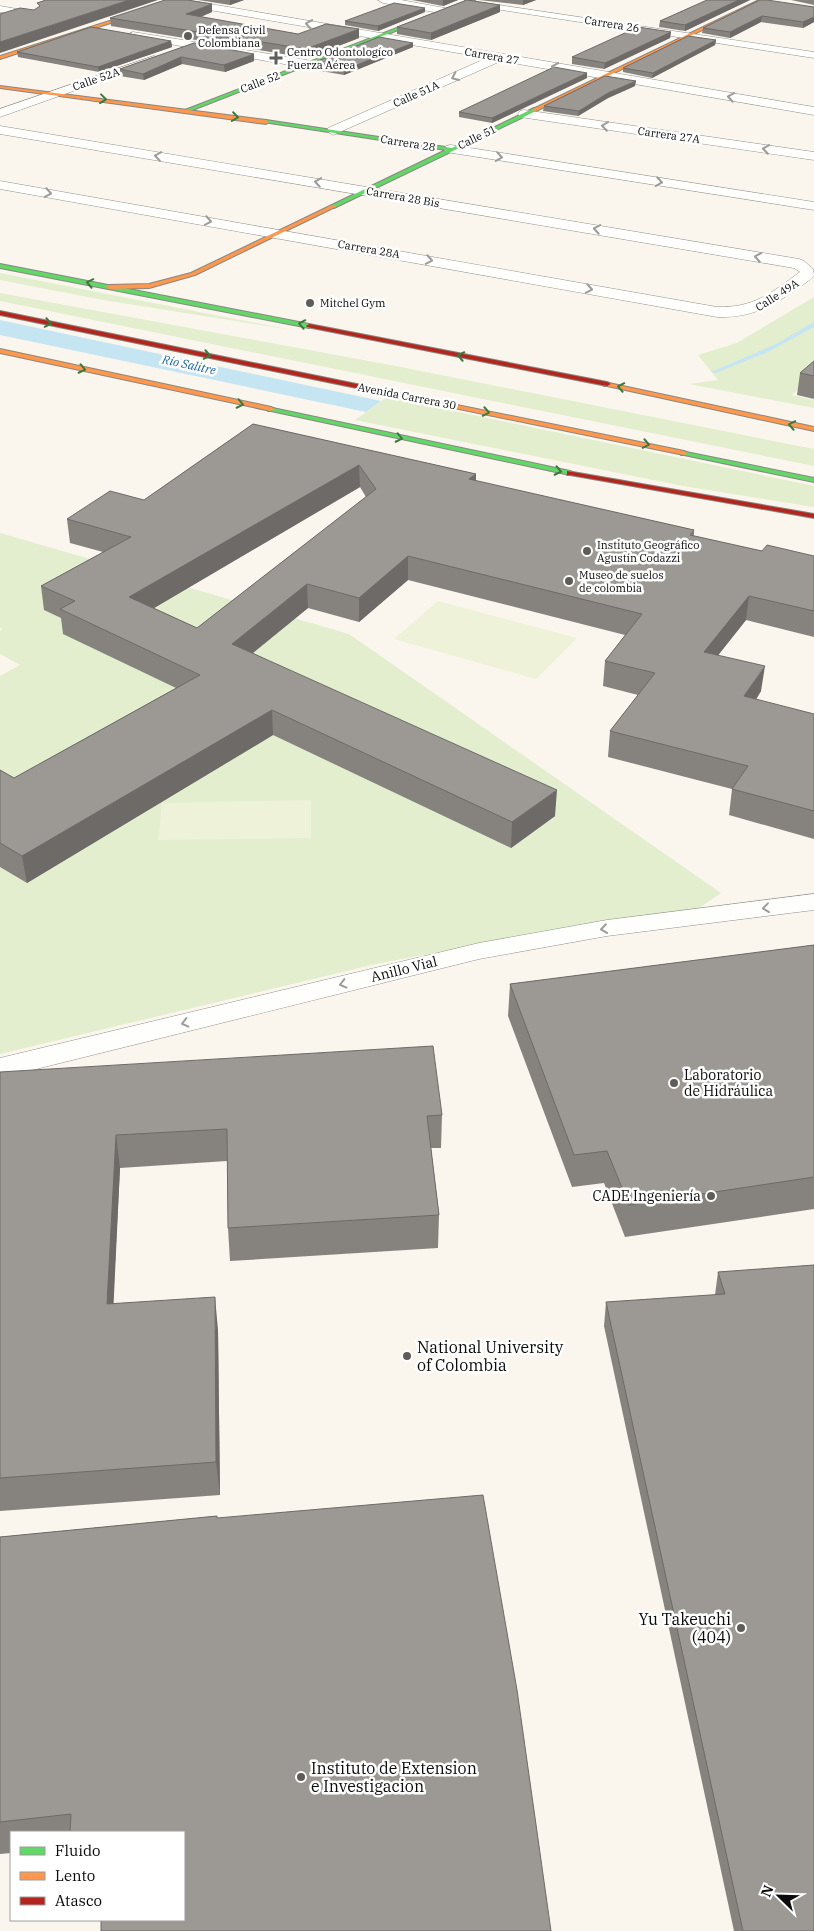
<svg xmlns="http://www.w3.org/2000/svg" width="814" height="1931" viewBox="0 0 814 1931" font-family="'IBM Plex Serif',serif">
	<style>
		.green { fill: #e3eece }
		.pitch { fill: #edf2d8 }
		.water { fill: #c6e5f2 }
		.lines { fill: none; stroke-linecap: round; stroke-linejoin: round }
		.stream { fill: #c6e5f2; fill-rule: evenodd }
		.street-casing { stroke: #92908c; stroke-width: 1 }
		.fast-casing { stroke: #898783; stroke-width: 2 }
		.slow-casing { stroke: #898783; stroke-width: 2 }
		.jam-casing { stroke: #898783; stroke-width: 2 }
		.street { fill: #fefefc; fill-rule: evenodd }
		.fast { fill: #63d668; fill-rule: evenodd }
		.slow { fill: #ff974d; fill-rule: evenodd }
		.jam { fill: #b3261e; fill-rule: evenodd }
		.wall { fill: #86837f; fill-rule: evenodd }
		.shaded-wall { fill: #6d6a68 }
		.building { fill: #9c9894; stroke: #6d6a68; fill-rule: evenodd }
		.oneway { stroke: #9c9c9b }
		.oneway2 { stroke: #3b7a3e }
		.poi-dot { fill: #5e5d59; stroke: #fff; stroke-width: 2 }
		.labels { text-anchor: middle; stroke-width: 5; stroke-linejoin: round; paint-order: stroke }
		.far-street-label { font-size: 11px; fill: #0a0a0a; stroke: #fff }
		.far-poi-label { font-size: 11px; fill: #0a0a0a; stroke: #fff; text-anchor: start }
		.far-water-label { font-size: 12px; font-style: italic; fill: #186798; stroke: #fff }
		.street-label { font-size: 14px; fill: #0a0a0a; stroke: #fff }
		.poi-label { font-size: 14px; fill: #0a0a0a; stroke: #fff; text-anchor: start }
		.near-poi-label { font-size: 16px; fill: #0a0a0a; stroke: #fff; text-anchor: start }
	</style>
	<rect width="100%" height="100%" fill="#faf6ed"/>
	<g class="green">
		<polygon points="0,273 292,330 103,300 0,280"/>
		<polygon points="0,293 401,367 814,449 814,466 0,301"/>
		<polygon points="814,297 814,375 792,395 814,400 814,408 689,384 718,380 698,355 737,343"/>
		<polygon points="387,397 814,486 814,507 683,486 355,420"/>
		<polygon points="0,533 349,634 721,893 696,910 502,940 376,964 0,1054 0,867 27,883 296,721 555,816 46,610 78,626 226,686 0,814 0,676 20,665 0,654 0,631 2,629 0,628"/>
	</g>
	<g class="pitch">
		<polygon points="438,601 577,638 536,679 394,639"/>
		<polygon points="311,800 311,838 158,840 162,803"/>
	</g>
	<polygon class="water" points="0,320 381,401 366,412 0,335"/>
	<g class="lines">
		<polygon class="stream" points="814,322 814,327 768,352 716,373 711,372 776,344"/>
		<g class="street-casing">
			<g id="street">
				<polygon points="164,0 187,0 814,107 814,115 501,61 333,135 327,131 328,128 487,58 169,3"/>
				<polygon points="378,0 401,0 445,8 450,11 445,14 383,3"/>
				<polygon points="465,0 814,52 814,58 469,5 465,4"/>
				<polygon points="0,6 34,12 39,15 34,18 0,12"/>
				<polygon points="133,32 307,60 313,64 307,68 129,37 127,35"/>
				<polygon points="154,56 158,57 158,61 0,117 0,109"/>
				<polygon points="524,110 814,152 814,160 520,117 518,114 520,111"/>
				<path d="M0,126L799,259L804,261L813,269L814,275C810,281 802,285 796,289C771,308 748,318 717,317L0,189V181L717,307C754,308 771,293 800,272L794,268L788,267L0,134Z"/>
				<polygon points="451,145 814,202 814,210 446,152 444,149 446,146"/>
				<polygon points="814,894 814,910 607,936 479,959 0,1078 0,1058 479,943 607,920"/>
			</g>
		</g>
		<g class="fast-casing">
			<g id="fast">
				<polygon points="469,0 475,0 190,111 185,110"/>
				<polygon points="534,108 536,111 334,208 332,205 446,150 263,122 266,120 452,148"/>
				<polygon points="0,264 309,324 312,326 309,328 0,268"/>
				<polygon points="268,407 570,471 574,473 570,475 271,411 268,411"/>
				<polygon points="681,451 814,478 814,482 684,455 681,455"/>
			</g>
		</g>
		<g class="slow-casing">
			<g id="slow">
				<polygon points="175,0 181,0 0,59 0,56"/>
				<polygon points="759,0 764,0 536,111 531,110"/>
				<polygon points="0,86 266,120 269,122 266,124 0,88"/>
				<polygon points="332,205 337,206 195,275 149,288 109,289 106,287 109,285 149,284 191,273"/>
				<polygon points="0,349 271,407 275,409 271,411 0,353"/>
				<polygon points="604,382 814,427 814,431 607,386 604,386"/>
				<polygon points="378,389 684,451 688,453 684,455 381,393 378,393"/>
			</g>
		</g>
		<g class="jam-casing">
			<g id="jam">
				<polygon points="0,311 381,389 385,391 381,393 0,315"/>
				<polygon points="309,324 607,382 611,384 607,386 307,327 306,326"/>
				<polygon points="567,471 814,514 814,518 570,475 567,475"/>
			</g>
		</g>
		<use href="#street" class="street"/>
		<use href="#fast" class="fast"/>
		<use href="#slow" class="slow"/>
		<use href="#jam" class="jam"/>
	</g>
	<g class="wall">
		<polygon points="198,0 244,0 230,5"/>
		<polygon points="412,0 458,0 443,6"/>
		<polygon points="479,0 536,0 523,5"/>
		<polygon points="707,0 750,0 685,31 659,27 660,21"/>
		<polygon points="760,0 814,7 814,22 803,28 761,22 730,38 702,33 703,28"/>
		<polygon points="791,0 814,0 814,5"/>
		<polygon points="212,12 201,17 298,34 359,38 307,58 111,26 110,18"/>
		<polygon points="425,12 378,31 345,25 345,21"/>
		<polygon points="500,12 431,40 397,34 397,27"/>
		<polygon points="671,32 670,38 604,69 572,64 572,57"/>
		<polygon points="716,40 715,45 652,78 623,72 623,68"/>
		<polygon points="171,41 172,47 99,72 18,57 17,52"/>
		<polygon points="194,43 254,61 225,72 182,64 144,80 120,76 120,69"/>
		<polygon points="413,43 413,47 344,75 310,69 310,64"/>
		<polygon points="587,78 492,123 459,117 459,112"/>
		<polygon points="635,86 608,98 578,116 543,111 544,106"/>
		<polygon points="814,361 814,399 797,395 800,373"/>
		<path d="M253,424L476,474V481L694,530V536L762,551L814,556V637L746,620L718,655L761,691L756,700L814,714V839L729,815L732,789L608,757L610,731L638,695L603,686L605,661L625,635L408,580L359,622L308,608L253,653L555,816L511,848L273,735L27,883L0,867V770L14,778L176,688L63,634L61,618L44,610L41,586L103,552L70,543L67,519L144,500ZM360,487L366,497L197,628L154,608Z"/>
		<polygon points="814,945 814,1209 625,1237 604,1183 572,1187 508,1016 510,984"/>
		<polygon points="0,1072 442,1115 441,1148 431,1148 439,1215 438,1248 230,1261 228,1228 227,1161 120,1168 113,1303 218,1330 220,1495 0,1511"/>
		<polygon points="814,1265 814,1931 734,1931 604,1326 606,1302 715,1295 718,1272"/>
		<polygon points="217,1516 184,1832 11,1832 11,1853 0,1854 0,1537"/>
	</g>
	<g class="shaded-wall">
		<polygon points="129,0 158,0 0,53 0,42"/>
		<polygon points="230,0 244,0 230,5"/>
		<polygon points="443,0 458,0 443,6"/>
		<polygon points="523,0 536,0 523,5"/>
		<polygon points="739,0 750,0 685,31 685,25"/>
		<polygon points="212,4 212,12 187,22 186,14"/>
		<polygon points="500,5 500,12 431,40 431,33"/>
		<polygon points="425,8 425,12 378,31 378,26"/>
		<polygon points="762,16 761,22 730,38 730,32"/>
		<polygon points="814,17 814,22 803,28 803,22"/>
		<polygon points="359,29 359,38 307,58 306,49"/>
		<polygon points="671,32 670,38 604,69 605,63"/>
		<polygon points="716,40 715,45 652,78 653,73"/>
		<polygon points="171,41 172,47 99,72 98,67"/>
		<polygon points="413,43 413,47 344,75 344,70"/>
		<polygon points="254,54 254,61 225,72 224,65"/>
		<polygon points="181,57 182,64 144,80 143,74"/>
		<polygon points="587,73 587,78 492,123 492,118"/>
		<polygon points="636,81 635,86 608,98 578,116 579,111 608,93"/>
		<polygon points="359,465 360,487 132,621 129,597"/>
		<polygon points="476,474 475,497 469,479"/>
		<polygon points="408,556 408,580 359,622 359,598"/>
		<polygon points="307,584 308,608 234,668 232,644"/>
		<polygon points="749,596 746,620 701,677 704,652"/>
		<polygon points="765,666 761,691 740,722 744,696"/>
		<polygon points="272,710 273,735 27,883 22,856"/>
		<polygon points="557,790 555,816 511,848 512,822"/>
		<polygon points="116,1135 120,1168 112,1337 107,1304"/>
		<polygon points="215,1297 218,1330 220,1495 216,1462"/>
	</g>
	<g class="building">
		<polygon points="46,0 129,0 0,42 0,14 20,8 34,10 40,6 37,3"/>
		<polygon points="165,0 187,0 212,4 186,14 298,34 326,24 359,29 306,49 110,18"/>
		<polygon points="467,0 500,5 431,33 397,27"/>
		<polygon points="707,0 739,0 685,25 660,21"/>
		<polygon points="760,0 767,0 814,7 814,17 803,22 762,16 730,32 703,28"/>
		<polygon points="394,3 425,8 378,26 345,21"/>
		<polygon points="91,27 171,41 98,67 17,52"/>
		<polygon points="638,27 671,32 605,63 572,57"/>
		<polygon points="688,36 716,40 653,73 623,68"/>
		<polygon points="379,37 413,43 344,70 310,64"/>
		<polygon points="194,43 254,54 224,65 181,57 143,74 120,69"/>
		<polygon points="554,67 587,73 492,118 459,112"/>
		<polygon points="605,76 636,81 608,93 579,111 544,106"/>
		<polygon points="814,361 814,376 800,373"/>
		<path d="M253,424L476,474L469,479L694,530L690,535L762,551L767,545L814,556V611L749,596L704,652L765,666L744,696L814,714V811L732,789L748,766L610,731L655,673L605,661L642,614L408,556L359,598L307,584L232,644L557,790L512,822L272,710L22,856L0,843V770L14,778L200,675L60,609L75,601L41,586L131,537L67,519L110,491L144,500ZM359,465L376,489L197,628L129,597Z"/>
		<polygon points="814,945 814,1177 629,1205 607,1151 574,1155 510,984"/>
		<polygon points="433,1046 442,1115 427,1116 439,1215 228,1228 227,1129 116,1135 107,1304 215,1297 216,1462 0,1478 0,1072"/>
		<polygon points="814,1265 814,1931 743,1931 606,1302 725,1294 718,1272"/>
		<polygon points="483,1495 517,1690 551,1931 101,1931 101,1920 184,1920 184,1832 70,1832 71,1814 0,1822 0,1537 217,1516 217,1518"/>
	</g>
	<defs><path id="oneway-chevron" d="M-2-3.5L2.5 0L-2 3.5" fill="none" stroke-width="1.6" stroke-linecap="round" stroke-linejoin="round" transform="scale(1.25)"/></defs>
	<g class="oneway">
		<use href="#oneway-chevron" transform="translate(309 24) rotate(-170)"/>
		<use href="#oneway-chevron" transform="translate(555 67) rotate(-170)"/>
		<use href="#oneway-chevron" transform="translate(455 77) rotate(156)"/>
		<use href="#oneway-chevron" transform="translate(731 97) rotate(-170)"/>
		<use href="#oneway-chevron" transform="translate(605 126) rotate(-172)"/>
		<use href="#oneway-chevron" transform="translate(766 149) rotate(-172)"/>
		<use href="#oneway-chevron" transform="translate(158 156) rotate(-171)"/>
		<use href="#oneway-chevron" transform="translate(499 157) rotate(9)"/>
		<use href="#oneway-chevron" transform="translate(318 182) rotate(-171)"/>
		<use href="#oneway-chevron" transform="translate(659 182) rotate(9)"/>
		<use href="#oneway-chevron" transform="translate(48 193) rotate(10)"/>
		<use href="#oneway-chevron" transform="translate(208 221) rotate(10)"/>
		<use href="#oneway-chevron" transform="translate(597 229) rotate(-170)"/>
		<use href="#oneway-chevron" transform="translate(758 257) rotate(-170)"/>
		<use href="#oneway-chevron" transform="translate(429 260) rotate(10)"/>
		<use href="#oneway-chevron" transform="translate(589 289) rotate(10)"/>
		<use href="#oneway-chevron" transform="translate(766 908) rotate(173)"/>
		<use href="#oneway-chevron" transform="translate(604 929) rotate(172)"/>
		<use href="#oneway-chevron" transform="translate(343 984) rotate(166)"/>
		<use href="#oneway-chevron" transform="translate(185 1023) rotate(166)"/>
	</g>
	<g class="oneway2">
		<use href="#oneway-chevron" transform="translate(103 99) rotate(7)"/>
		<use href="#oneway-chevron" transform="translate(235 117) rotate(8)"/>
		<use href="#oneway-chevron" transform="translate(90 283) rotate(-169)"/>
		<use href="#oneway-chevron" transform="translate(48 323) rotate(11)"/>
		<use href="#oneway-chevron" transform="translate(302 324) rotate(-169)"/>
		<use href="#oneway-chevron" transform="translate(207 355) rotate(11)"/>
		<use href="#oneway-chevron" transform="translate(461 356) rotate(-169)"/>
		<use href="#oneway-chevron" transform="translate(82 369) rotate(12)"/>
		<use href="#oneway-chevron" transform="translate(621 387) rotate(-169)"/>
		<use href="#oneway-chevron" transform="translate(240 404) rotate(12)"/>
		<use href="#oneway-chevron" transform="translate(486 412) rotate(11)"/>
		<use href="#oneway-chevron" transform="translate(792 425) rotate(-169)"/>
		<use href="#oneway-chevron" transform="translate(399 438) rotate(12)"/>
		<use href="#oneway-chevron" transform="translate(646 444) rotate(11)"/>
		<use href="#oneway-chevron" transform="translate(558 471) rotate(12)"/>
	</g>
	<g class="poi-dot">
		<circle cx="188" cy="36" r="5"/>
		<path d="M273.5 50.5h5v5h5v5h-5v5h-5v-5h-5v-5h5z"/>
		<circle cx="310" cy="303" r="5"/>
		<circle cx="587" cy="551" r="5"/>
		<circle cx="569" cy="581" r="5"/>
		<circle cx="674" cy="1083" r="5"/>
		<circle cx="711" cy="1196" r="5"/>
		<circle cx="407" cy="1356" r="5"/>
		<circle cx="741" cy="1628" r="5"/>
		<circle cx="301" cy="1777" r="5"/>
	</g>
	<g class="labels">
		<g class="far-street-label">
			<text transform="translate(612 24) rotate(9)" y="4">Carrera 26</text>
			<text transform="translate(492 56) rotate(10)" y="4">Carrera 27</text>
			<text transform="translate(96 79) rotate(-19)" y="4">Calle 52A</text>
			<text transform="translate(260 82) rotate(-21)" y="4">Calle 52</text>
			<text transform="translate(416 94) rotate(-24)" y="4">Calle 51A</text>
			<text transform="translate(669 135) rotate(8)" y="4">Carrera 27A</text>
			<text transform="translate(477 137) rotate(-26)" y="4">Calle 51</text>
			<text transform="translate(408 143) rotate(9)" y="4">Carrera 28</text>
			<text transform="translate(403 197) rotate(10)" y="4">Carrera 28 Bis</text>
			<text transform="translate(369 249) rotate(10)" y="4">Carrera 28A</text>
			<text transform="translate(777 295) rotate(-33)" y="4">Calle 49A</text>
			<text transform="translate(407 396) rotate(11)" y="4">Avenida Carrera 30</text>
		</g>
		<g class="far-poi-label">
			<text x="198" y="34">Defensa Civil<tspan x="198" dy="13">Colombiana</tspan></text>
			<text x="287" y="56">Centro Odontologíco<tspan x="287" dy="13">Fuerza Aérea</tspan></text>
			<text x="320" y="307">Mitchel Gym</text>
			<text x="597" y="549">Instituto Geográfico<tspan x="597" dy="13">Agustín Codazzi</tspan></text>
			<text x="579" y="579">Museo de suelos<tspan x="579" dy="13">de colombia</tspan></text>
		</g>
		<g class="far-water-label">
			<text transform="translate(189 365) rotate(12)" y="4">Río Salitre</text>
		</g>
		<g class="street-label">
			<text transform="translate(404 969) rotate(-14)" y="5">Anillo Vial</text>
		</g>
		<g class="poi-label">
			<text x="684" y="1080">Laboratorio<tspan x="684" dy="16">de Hidráulica</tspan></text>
			<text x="701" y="1201" text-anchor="end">CADE Ingeniería</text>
		</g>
		<g class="near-poi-label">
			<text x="417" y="1353">National University<tspan x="417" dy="18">of Colombia</tspan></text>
			<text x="731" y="1625" text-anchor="end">Yu Takeuchi<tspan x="731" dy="18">(404)</tspan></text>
			<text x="311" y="1774">Instituto de Extension<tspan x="311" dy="18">e Investigacion</tspan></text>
		</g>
	</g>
	<rect x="10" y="1831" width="175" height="90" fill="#ffffff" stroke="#9d9d9d"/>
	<rect x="20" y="1847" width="25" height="8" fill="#63d668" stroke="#9d9d9d"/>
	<text x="55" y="1856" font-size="15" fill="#0a0a0a">Fluido</text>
	<rect x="20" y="1872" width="25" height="8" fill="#ff974d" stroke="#9d9d9d"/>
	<text x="55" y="1881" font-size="15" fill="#0a0a0a">Lento</text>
	<rect x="20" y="1897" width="25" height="8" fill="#b3261e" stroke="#9d9d9d"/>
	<text x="55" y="1906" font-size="15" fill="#0a0a0a">Atasco</text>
	<g transform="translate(779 1896) rotate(293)" stroke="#ffffff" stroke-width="4" paint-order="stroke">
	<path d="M0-4L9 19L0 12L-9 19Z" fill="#0a0a0a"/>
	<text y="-8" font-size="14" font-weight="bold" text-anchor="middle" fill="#0a0a0a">N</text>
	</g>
</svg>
